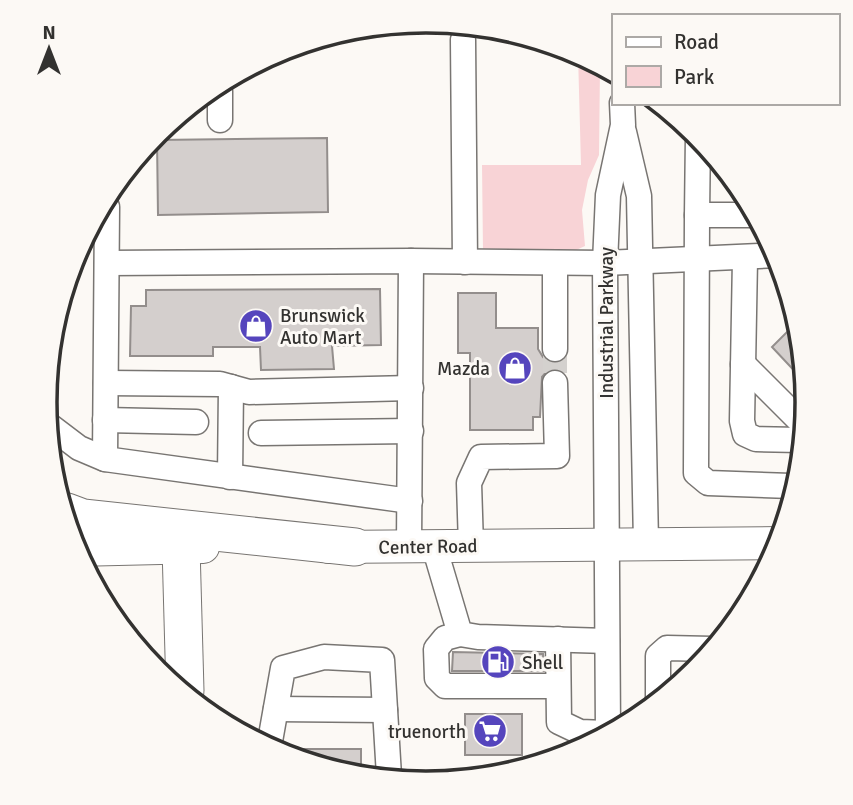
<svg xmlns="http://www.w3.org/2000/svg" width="853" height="805" viewBox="0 0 853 805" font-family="Signika,sans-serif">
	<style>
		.green { fill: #f8d3d6 }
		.building { fill: #d4cfcd; stroke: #938e8c; stroke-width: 2 }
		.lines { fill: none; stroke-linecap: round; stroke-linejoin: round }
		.minor-tunnel { stroke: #d4d1ce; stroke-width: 24; stroke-dasharray: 24 12; stroke-linecap: butt }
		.minor-casing { stroke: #787572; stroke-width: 27 }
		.major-casing { stroke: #787572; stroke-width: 34 }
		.highway-casing { stroke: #787572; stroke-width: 39 }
		.minor { stroke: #fff; stroke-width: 24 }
		.major { stroke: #fff; stroke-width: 32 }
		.highway { stroke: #fff; stroke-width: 37 }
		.labels { text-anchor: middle; stroke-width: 6; stroke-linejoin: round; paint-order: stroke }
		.poi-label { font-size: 19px; fill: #333230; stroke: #fcf9f5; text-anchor: start }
		.street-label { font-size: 19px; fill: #333230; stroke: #fcf9f5 }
		.rim { fill: none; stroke: #333230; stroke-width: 3.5 }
	</style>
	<rect width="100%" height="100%" fill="#fcf9f5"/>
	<polygon class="green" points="578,54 600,68 599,155 588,180 582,210 585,246 574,251 483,251 482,165 581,165"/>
	<g class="building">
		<polygon points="327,138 328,212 158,215 157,140"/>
		<polygon points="380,289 381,345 332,346 334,369 261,370 260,347 213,347 213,356 130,356 131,306 146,306 146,290"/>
		<polygon points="458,293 496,293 496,328 538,328 538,349 543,357 548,362 561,362 561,370 548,370 542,377 540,417 533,417 533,430 470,430 470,353 458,353"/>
		<polygon points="793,326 803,380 772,347"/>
		<polygon points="453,652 543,654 544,671 452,671"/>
		<rect x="465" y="714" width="57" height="41"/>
		<polygon points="284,749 361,749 361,771 281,755"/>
	</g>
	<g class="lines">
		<polyline class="minor-tunnel" points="555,349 555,383"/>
		<g class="minor-casing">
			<g id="minor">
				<polyline points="463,40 465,262"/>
				<polyline points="220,91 220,120"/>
				<polyline points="624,132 639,196 646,543"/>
				<polyline points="698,135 697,215 751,215"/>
				<polyline points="107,207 105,459 410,501"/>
				<polyline points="697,215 696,473 708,483 791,486"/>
				<polyline points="745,259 742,421 745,434 756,439 800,440"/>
				<polyline points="411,261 605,263 778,255"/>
				<polyline points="107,263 411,261 409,546"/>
				<polyline points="555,349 555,263"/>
				<polyline points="743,364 804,425"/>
				<polyline points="106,383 220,384 249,392 411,388"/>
				<polyline points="105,420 196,422"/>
				<polyline points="50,426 79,448 105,459"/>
				<polyline points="261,433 411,431"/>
				<polyline points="230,477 231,387"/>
				<polyline points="434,546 460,634 478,637 607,641"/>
				<polyline points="471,546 469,483 481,457 557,456 555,383"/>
				<polyline points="460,634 445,638 436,649 437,678 445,686 558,686"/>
				<polyline points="558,639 559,722 580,732 606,733"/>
				<polyline points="658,698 658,656 667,648 712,649"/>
				<polyline points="276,709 385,710"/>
				<polyline points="608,731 605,263 608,195 623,125 622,103"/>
				<polyline points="269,747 283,668 324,657 382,660 389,776"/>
			</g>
		</g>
		<g class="major-casing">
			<g id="major">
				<polyline points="329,547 780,543"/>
				<polyline points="75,550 203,547"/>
			</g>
		</g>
		<g class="highway-casing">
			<g id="highway">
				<polyline points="67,512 83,518 355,547"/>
				<polyline points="181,547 185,691"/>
			</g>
		</g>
		<use href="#minor" class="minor"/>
		<use href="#major" class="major"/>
		<use href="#highway" class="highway"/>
	</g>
	<defs>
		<g id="shop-disc" transform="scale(1.75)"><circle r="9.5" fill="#5545bd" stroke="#fcf9f5"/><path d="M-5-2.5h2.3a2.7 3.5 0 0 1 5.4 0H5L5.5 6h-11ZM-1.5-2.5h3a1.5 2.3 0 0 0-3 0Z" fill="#fff"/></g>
		<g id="fuel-disc" transform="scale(1.75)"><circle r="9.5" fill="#5545bd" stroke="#fcf9f5"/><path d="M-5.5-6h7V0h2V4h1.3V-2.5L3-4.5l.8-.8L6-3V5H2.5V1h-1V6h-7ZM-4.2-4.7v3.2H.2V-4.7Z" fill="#fff"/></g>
		<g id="supermarket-disc" transform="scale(1.75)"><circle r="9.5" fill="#5545bd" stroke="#fcf9f5"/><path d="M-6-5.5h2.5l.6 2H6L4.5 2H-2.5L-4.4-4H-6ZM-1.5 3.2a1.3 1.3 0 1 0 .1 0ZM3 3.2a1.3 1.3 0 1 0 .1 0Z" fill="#fff"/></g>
	</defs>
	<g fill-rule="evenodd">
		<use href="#shop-disc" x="256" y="326"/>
		<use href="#shop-disc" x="515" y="368"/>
		<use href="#fuel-disc" x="498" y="662"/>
		<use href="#supermarket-disc" x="490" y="731"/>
	</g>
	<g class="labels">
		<g class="poi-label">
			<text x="280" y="322">Brunswick<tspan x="280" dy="22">Auto Mart</tspan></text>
			<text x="490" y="375" text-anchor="end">Mazda</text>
			<text x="522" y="669">Shell</text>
			<text x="466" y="738" text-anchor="end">truenorth</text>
		</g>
		<g class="street-label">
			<text transform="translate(606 323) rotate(-90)" y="7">Industrial Parkway</text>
			<text transform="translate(428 546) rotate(-1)" y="7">Center Road</text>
		</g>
	</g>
	<path d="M0 0H853V805H0ZM57 402a369 369 0 1 1 738 0a369 369 0 1 1-738 0Z" fill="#fcf9f5" fill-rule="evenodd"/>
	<path class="rim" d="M57 402a369 369 0 1 1 738 0a369 369 0 1 1-738 0Z"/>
	<rect x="612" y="14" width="228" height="91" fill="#fcf9f5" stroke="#aca9a6" stroke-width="2"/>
	<rect x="626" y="37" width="35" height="10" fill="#ffffff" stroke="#aca9a6" stroke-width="2"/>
	<text x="674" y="49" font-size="21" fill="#333230">Road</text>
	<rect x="626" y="66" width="35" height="21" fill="#f8d3d6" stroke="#aca9a6" stroke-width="2"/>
	<text x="674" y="84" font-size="21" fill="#333230">Park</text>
	<g transform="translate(49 49)" stroke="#fcf9f5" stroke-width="5" paint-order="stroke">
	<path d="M0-5L12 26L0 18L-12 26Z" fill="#333230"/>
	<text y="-10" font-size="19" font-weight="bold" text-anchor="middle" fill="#333230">N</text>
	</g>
</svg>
